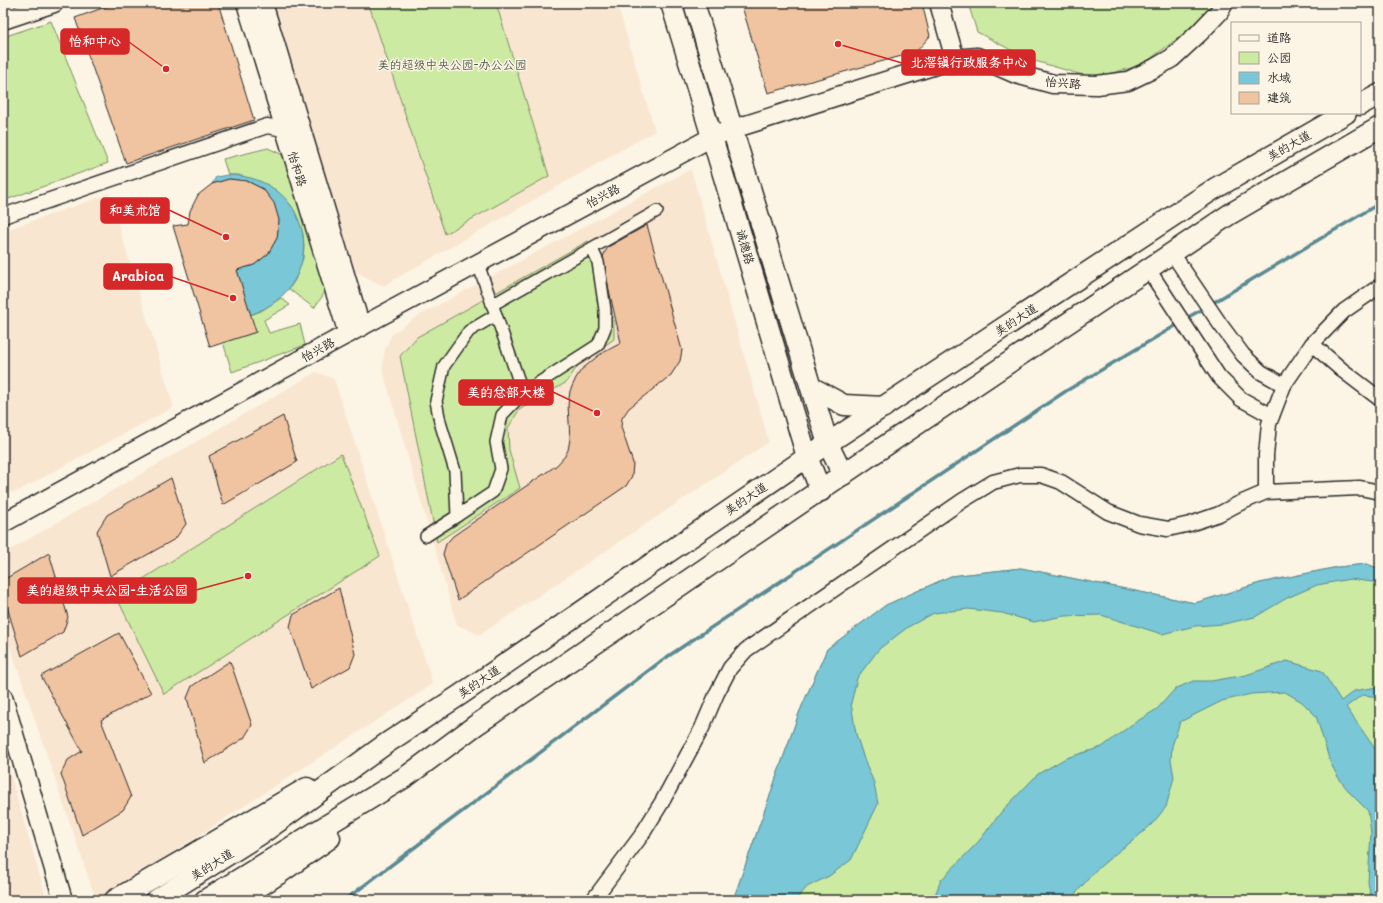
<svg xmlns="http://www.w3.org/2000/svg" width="1383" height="903" viewBox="0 0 1383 903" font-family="Mali,'LXGW WenKai TC',sans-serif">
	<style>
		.built { fill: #f9e6d1 }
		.green { fill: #cceaa1; stroke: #7c8a66 }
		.water { fill: #79c7d7; stroke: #5a8992 }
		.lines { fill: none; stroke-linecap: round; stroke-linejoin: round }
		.stream { stroke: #5a8992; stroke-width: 3.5 }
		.building { fill: #f1c4a1; stroke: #2b2b2b }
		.pedestrian-casing { stroke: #2b2b2b; stroke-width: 14 }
		.minor-casing { stroke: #2b2b2b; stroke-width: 17 }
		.tertiary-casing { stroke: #2b2b2b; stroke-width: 21 }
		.secondary-casing { stroke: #2b2b2b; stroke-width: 23 }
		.pedestrian { stroke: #fcf5e5; stroke-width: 11 }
		.minor { stroke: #fcf5e5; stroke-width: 14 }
		.tertiary { stroke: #fcf5e5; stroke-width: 18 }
		.secondary { stroke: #fcf5e5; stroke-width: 20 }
		.labels { text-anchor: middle; stroke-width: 3; stroke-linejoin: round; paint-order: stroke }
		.park-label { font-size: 12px; fill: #535b48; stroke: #fcf5e5 }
		.street-label { font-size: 12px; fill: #2b2b2b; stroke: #fcf5e5 }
		.leader { fill: none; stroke: #d62828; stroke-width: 1.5 }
		.callout-dot { fill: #d62828; stroke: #fcf5e5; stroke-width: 1.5 }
		.callout { fill: #d62828; stroke: #d62828; stroke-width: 1.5 }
		.callout-label { font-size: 13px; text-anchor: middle; font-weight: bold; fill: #fff }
	</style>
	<rect width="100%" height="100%" fill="#fcf5e5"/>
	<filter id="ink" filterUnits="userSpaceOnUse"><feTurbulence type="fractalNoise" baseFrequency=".025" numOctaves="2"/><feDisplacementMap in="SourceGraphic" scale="8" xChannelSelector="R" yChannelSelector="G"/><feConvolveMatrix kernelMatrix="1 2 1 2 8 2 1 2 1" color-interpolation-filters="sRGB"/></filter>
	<g filter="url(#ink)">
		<g class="built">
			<polygon points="271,3 617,3 655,131 383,286 356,272"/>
			<polygon points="691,169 769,442 480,635 457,625 382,368 385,349 392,334 418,316"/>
			<polygon points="109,194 174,407 16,492 3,491 3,231"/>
			<polygon points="316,372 334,379 433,684 99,900 96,900 3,626 3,554"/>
			<polygon points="3,749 45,893 44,900 3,900"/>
		</g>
		<g class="green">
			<polygon points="376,3 496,3 549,176 445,234 369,5"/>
			<polygon points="968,3 1214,3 1185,33 1142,65 1093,78 1028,59 977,32"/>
			<polygon points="51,21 108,163 3,201 3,37"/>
			<polygon points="268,148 283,155 293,165 329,287 314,308 289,289 295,280 303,258 304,246 303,234 295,212 290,204 239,175 228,175 223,159"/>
			<polygon points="588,241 600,253 614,322 614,339 578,365 567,382 519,410 508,428 509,450 520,488 437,542 400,356 417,337"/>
			<polygon points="281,298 290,305 264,320 269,333 300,324 305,345 232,372 223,342 256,332 250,315 261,311"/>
			<polygon points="341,454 380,556 164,694 116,596"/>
			<polygon points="1367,564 1380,569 1380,900 733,900 799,713 827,649 886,605 951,576 1021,568 1195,603 1260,583 1338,567"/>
		</g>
		<g class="water">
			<path d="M228,175C315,176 333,286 250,315L237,270L254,265L268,254L277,238L279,220L263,189L247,181L229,179L212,184L216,177Z"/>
			<polygon points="1367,564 1380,569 1380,583 1350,579 1317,585 1287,598 1255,617 1224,624 1195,626 1162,634 1101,615 1064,616 1034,622 1002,613 968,609 934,613 908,627 879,649 857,678 851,703 856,734 863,756 874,783 878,804 851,860 829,876 807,887 796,900 733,900 799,713 827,649 886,605 951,576 1021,568 1195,603 1260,583 1338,567"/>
			<polygon points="1287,661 1322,671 1341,701 1354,691 1377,687 1380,688 1380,697 1362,695 1346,707 1380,756 1380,900 1371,900 1368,882 1371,833 1368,811 1350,793 1338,777 1330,762 1316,716 1302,702 1285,692 1251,694 1222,701 1180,722 1172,746 1171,760 1174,777 1166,807 1152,824 1135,839 1115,854 1095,871 1070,900 933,900 941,880 979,841 1002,811 1038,774 1066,758 1102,747 1131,725 1157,709 1175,689 1193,681 1211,681 1246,675"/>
		</g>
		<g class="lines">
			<g class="stream">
				<polyline points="1211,304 1380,203"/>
				<polyline points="1185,319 1206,307"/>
				<polyline points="345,900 664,659 1066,391 1180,323"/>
			</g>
		</g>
		<g class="building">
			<polygon points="116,3 218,3 254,120 126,163 75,18"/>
			<polygon points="741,3 922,3 930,36 916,52 768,93"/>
			<polygon points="229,179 247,181 263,189 274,203 279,220 277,238 268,254 254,265 237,270 256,332 210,347 173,226 188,224 190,211 198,195 212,184"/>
			<polygon points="647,225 682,350 680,361 671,375 629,408 622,418 621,427 633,463 632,476 626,486 458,600 443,554 446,544 453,536 557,465 565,456 568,450 570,439 568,405 570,391 576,378 581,370 599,355 621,343 609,290 603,257 605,252 608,247"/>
			<polygon points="283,416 297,462 223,505 209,456"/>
			<polygon points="171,478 186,524 175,539 110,576 97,531 107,515"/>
			<polygon points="49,553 68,617 63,632 22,656 3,594 3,586 5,579"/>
			<polygon points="339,588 355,654 350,667 311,689 290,627 293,615"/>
			<polygon points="119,633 151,693 101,720 131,797 123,810 82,835 61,774 68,760 82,751 41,676"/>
			<polygon points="230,661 252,725 244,738 205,763 187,698 192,686"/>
		</g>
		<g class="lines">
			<g class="pedestrian-casing">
				<g id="pedestrian">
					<polyline points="492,305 657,211"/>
					<polyline points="523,393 598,345 605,328 605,310 598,262 592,249"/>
					<polyline points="457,516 493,492 501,469 496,442 502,415 523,393 496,315"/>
					<polyline points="426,536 457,516 455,471 440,422 436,401 444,366 469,331 496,315 478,264"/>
				</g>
			</g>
			<g class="minor-casing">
				<g id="minor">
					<polyline points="3,216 267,126 284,129"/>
					<polyline points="1172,253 1220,324 1243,355 1261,372 1284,385"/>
					<polyline points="1148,269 1219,377 1241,399 1272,416"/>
					<polyline points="1312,344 1342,370 1380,399"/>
					<polyline points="1266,492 1266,455 1269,424 1284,385 1312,344 1344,311 1380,286"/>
					<polyline points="593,900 641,836 662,802 702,728 717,693 730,668 746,650 962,501 993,482 1020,475 1041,475 1061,482 1108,512 1139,524 1168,529 1190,524 1219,514 1238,504 1266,492 1360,488 1380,492"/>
				</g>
			</g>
			<g class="tertiary-casing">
				<g id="tertiary">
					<polyline points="246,3 348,334"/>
					<polyline points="263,3 361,327"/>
					<polyline points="939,3 955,59"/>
					<polyline points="3,4 6,3"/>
					<polyline points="3,20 54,3"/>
					<polyline points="3,523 325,346 712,137 733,129 955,59 977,57 1016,74 1053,84 1097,85 1128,81 1155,68 1172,58 1199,33 1219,12 1224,3"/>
					<polyline points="3,697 63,900"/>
				</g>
			</g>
			<g class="secondary-casing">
				<g id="secondary">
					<polyline points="671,3 712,137 807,457 821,491"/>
					<polyline points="694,3 828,444 843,475"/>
					<polyline points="1360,105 1380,94"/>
					<polyline points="811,387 844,405 884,407"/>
					<polyline points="115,900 307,788"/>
					<polyline points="156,900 264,832 387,743 460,695 816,451 1214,189 1346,113"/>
					<polyline points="205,900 407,776 476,725 867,458 1230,214 1380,127"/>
					<polyline points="239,900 277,875 330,838"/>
				</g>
			</g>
			<use href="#pedestrian" class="pedestrian"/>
			<use href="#minor" class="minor"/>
			<use href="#tertiary" class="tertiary"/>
			<use href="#secondary" class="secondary"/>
		</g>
	</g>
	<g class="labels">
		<g class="park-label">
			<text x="452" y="69">美的超级中央公园-办公公园</text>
		</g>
		<g class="street-label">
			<text transform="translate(1063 83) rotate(5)" y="4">怡兴路</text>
			<text transform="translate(1289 146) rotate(-30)" y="4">美的大道</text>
			<text transform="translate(297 169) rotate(73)" y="4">怡和路</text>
			<text transform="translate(603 196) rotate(-28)" y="4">怡兴路</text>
			<text transform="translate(745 247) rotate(74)" y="4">诚德路</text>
			<text transform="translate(1016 320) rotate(-33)" y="4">美的大道</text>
			<text transform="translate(318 350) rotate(-29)" y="4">怡兴路</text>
			<text transform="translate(746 499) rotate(-34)" y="4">美的大道</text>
			<text transform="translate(479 682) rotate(-34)" y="4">美的大道</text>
			<text transform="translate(212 865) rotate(-32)" y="4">美的大道</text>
		</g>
	</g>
	<path class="leader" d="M166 69L129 42M838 44L902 63M226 237L169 210M233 298L172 277M597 413L553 392M248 576L196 590"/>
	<g class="callout-dot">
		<circle cx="166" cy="69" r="4"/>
		<circle cx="838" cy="44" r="4"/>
		<circle cx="226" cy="237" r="4"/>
		<circle cx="233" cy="298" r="4"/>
		<circle cx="597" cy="413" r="4"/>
		<circle cx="248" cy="576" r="4"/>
	</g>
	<g class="callout">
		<rect x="61" y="29" width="68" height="25" rx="4"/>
		<rect x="902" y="50" width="133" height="25" rx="4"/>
		<rect x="101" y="198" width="68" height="25" rx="4"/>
		<rect x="104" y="264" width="68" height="25" rx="4"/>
		<rect x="459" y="380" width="94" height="25" rx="4"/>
		<rect x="18" y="578" width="178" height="25" rx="4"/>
	</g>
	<g class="callout-label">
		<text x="95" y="46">怡和中心</text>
		<text x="969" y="67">北滘镇行政服务中心</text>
		<text x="135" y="215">和美术馆</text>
		<text x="138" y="281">Arabica</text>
		<text x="506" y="397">美的总部大楼</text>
		<text x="107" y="595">美的超级中央公园-生活公园</text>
	</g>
	<rect width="1383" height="903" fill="none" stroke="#fcf5e5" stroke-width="16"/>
	<rect x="8" y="8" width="1367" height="887" fill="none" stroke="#2b2b2b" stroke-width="1.5" filter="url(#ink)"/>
	<rect x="1231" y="22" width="130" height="92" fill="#fcf5e5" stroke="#a8a49b"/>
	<rect x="1239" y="35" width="20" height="6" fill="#fcf5e5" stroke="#a8a49b"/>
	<text x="1267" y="42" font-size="12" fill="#2b2b2b">道路</text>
	<rect x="1239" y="52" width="20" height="12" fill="#cceaa1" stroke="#a8a49b"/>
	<text x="1267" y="62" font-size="12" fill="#2b2b2b">公园</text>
	<rect x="1239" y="72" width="20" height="12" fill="#79c7d7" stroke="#a8a49b"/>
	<text x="1267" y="82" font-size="12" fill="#2b2b2b">水域</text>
	<rect x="1239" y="92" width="20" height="12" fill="#f1c4a1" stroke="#a8a49b"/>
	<text x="1267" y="102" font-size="12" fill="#2b2b2b">建筑</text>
</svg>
